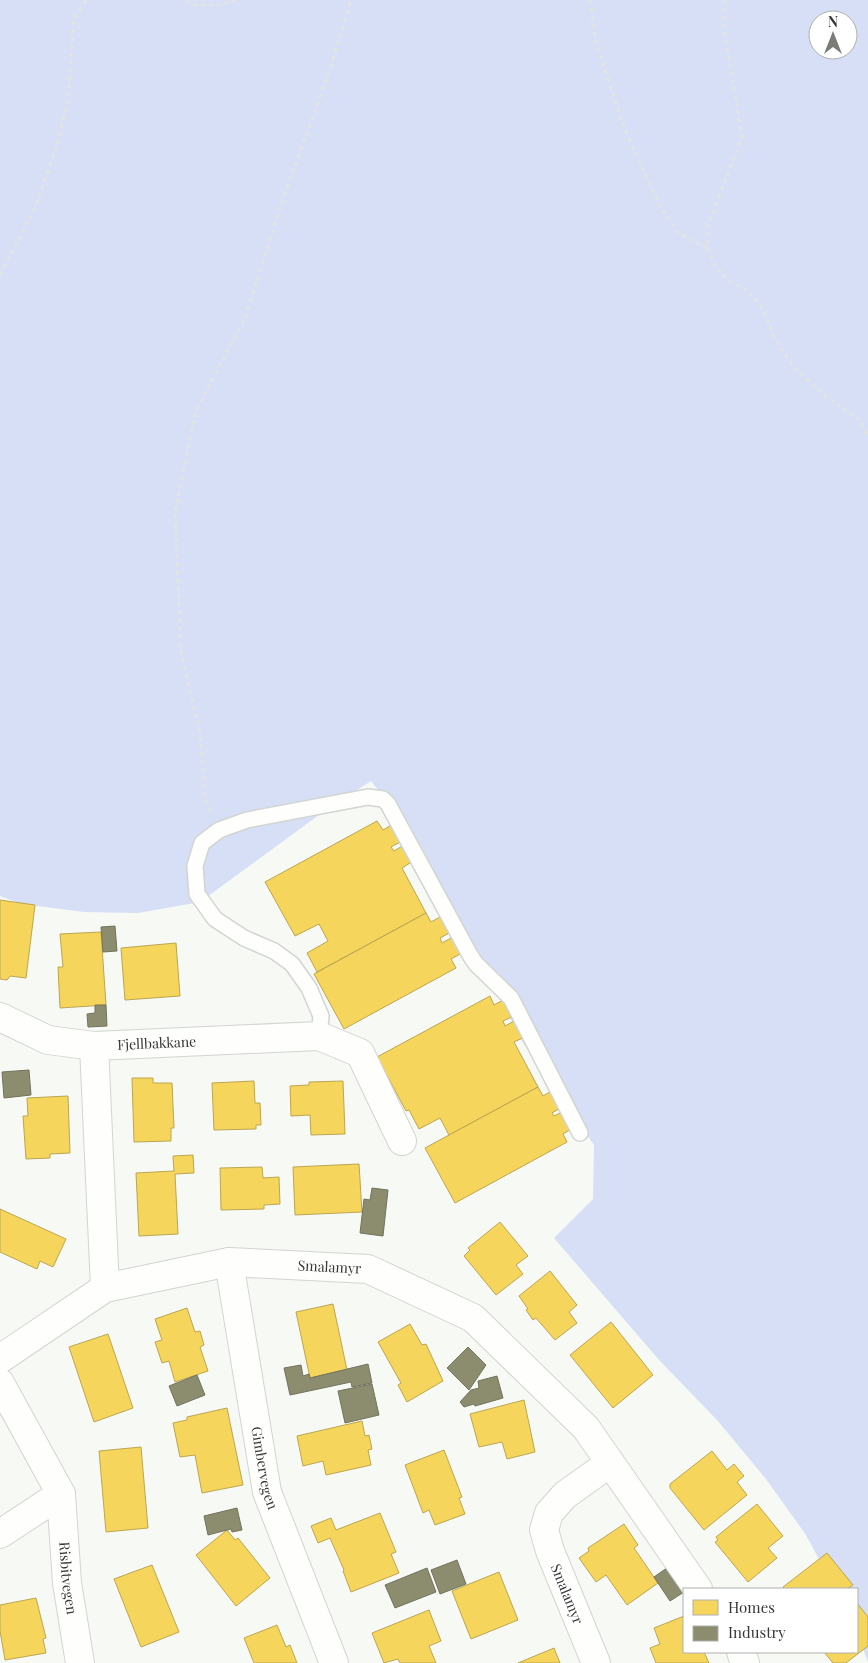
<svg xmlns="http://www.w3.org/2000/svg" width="868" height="1663" viewBox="0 0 868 1663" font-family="'Playfair Display',serif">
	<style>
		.green { fill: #d6dff5; fill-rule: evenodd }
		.homes { fill: #f6d55c; stroke: #bca650 }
		.industry { fill: #8c8c6e; stroke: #72735d }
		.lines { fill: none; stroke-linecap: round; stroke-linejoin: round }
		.lane-casing { stroke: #d2d5d1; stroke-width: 18 }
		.street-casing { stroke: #d2d5d1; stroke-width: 30 }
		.path { stroke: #e2e4e2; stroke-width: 3; stroke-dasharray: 4 4; stroke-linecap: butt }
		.lane { stroke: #fefefd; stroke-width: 15 }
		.street { stroke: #fefefd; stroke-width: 28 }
		.labels { text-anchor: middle; stroke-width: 5; stroke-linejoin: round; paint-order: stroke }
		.street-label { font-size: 14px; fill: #353834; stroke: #fff }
	</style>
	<rect width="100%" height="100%" fill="#f6f9f4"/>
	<path class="green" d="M0,0H868V1662L857,1633V1589H835L806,1535L766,1479L717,1420L660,1361L554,1238L593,1199L594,1145L522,1041L420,844L371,781L323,812L200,902L138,913L84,912L22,904L0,896ZM818,20H848V50H818Z"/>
	<g class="homes">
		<polygon points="377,821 383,830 393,824 402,841 391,847 394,851 404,845 413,861 402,868 426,913 317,972 307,953 328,941 319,924 295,936 265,882"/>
		<polygon points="0,900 35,905 26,978 10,976 7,980 0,979"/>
		<polygon points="426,913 431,922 442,916 451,932 440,938 442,943 453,937 462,953 451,959 456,968 344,1029 314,974"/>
		<polygon points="101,932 106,1005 60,1008 58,967 63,967 60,934"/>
		<polygon points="176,943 180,996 125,1000 121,948"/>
		<polygon points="490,996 494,1005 505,999 514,1016 503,1021 505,1026 516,1020 525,1037 514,1042 538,1087 449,1135 440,1118 419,1129 409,1110 406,1111 377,1057"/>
		<polygon points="132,1078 153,1078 153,1083 172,1083 174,1128 171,1128 171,1141 134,1142"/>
		<polygon points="254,1081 255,1103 260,1103 261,1125 256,1125 256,1129 214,1130 212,1083"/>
		<polygon points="343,1081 345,1134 311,1135 310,1115 291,1116 290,1086 309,1085 309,1082"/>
		<polygon points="538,1087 543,1096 553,1090 562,1107 552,1113 554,1116 564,1111 573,1128 563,1134 567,1142 455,1203 425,1148"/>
		<polygon points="68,1096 70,1153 50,1154 50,1158 26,1159 23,1116 28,1116 27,1098"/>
		<polygon points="193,1155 194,1173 175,1174 178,1234 139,1236 136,1173 174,1171 173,1156"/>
		<polygon points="359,1164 362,1212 295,1215 293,1167"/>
		<polygon points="262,1167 263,1178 279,1177 280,1204 264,1205 264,1209 221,1210 220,1168"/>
		<polygon points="0,1209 66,1239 53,1267 40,1261 37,1269 0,1252"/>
		<polygon points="500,1222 528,1256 516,1265 523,1274 496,1295 464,1256 470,1250 468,1248"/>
		<polygon points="550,1271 577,1305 569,1312 577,1323 555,1340 536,1318 533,1320 526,1310 528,1309 519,1296"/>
		<polygon points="333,1304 347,1370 310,1378 296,1312"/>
		<polygon points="187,1308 195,1332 200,1331 204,1345 200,1347 208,1371 175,1382 169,1361 162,1363 155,1342 162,1340 155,1319"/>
		<polygon points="611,1322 653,1375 613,1408 570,1355"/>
		<polygon points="410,1324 422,1345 426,1344 443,1381 407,1402 398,1385 401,1383 378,1342"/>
		<polygon points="108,1334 133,1408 94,1422 69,1347"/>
		<polygon points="524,1400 535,1452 507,1459 502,1442 479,1447 470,1414"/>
		<polygon points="227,1408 243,1485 202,1493 195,1455 180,1457 173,1423 187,1420 187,1417"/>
		<polygon points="362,1421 365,1436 369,1435 372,1449 368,1450 371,1465 326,1475 323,1461 303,1466 297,1436"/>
		<polygon points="141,1447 148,1528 106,1532 99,1451"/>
		<polygon points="444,1450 462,1497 459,1498 465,1514 435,1525 429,1510 423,1513 405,1465"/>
		<polygon points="712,1451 727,1470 734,1464 744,1476 737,1482 747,1495 704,1530 670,1488 670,1484"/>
		<polygon points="757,1504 783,1536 768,1548 777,1558 748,1582 715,1542 718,1540 716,1537"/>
		<polygon points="380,1513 396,1552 391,1554 399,1573 351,1592 343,1571 344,1570 330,1538 318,1543 311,1526 331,1518 336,1530"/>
		<polygon points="624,1524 638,1545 634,1548 658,1583 627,1605 606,1575 596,1582 579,1558 589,1551 588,1548"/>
		<polygon points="227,1530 235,1540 238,1538 270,1578 236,1606 196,1555"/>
		<polygon points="827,1553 853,1585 847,1589 785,1589 783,1587"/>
		<polygon points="152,1565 179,1632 141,1647 114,1579"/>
		<polygon points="499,1572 518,1620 471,1639 452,1591"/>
		<polygon points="36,1598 46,1638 43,1639 46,1653 5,1660 0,1631 0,1605"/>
		<polygon points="857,1603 868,1617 868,1646 846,1663 833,1663 824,1652 857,1652"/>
		<polygon points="429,1610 441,1641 429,1646 436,1663 400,1663 398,1659 384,1663 372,1633"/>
		<polygon points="684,1616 684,1652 704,1652 709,1663 656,1663 650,1648 660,1644 654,1628"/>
		<polygon points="277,1625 286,1647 290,1645 297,1663 254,1663 244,1638"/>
		<polygon points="554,1648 560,1663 518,1663"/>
	</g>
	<g class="industry">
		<polygon points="115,926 117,951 103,952 101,927"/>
		<polygon points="95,1005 106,1005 107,1026 88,1027 87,1014 95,1013"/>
		<polygon points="29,1070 31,1095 4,1098 2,1072"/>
		<polygon points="372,1188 388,1190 383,1236 360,1233 364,1199 370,1200"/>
		<polygon points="468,1347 486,1365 469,1390 447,1368"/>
		<polygon points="368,1364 372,1383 352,1387 351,1382 290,1395 284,1368 301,1365 303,1376 309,1374 310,1378"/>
		<polygon points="197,1375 205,1395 177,1406 169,1386"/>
		<polygon points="497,1376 503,1398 475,1406 474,1404 464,1407 460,1402 471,1390 479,1388 478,1381"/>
		<polygon points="372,1384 379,1415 345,1423 338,1391"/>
		<polygon points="237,1508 242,1530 232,1532 231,1529 208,1535 204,1516"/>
		<polygon points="457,1560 466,1584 440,1594 431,1570"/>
		<polygon points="671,1565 684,1592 670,1601 654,1577"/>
		<polygon points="427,1568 436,1592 395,1608 385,1585"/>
	</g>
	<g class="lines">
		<g class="lane-casing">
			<polyline id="lane" points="319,1036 321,1016 309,988 292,964 274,951 244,938 215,919 197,894 195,866 202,843 219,830 247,820 368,797 383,799 388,804 470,955 476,964 511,998 580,1133"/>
		</g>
		<g class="street-casing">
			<g id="street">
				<polyline points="0,1017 48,1040 94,1046"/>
				<path id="s1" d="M229,1262L267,1492L334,1663"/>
				<path id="s2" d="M105,1288L94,1046L319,1036L360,1053L402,1141"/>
				<path id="s3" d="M0,1359L105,1288L229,1262L368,1269L473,1318L586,1428L698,1589"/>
				<path id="s4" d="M0,1383L61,1494L67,1583L80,1663"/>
				<polyline points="0,1534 61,1494"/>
				<polyline points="741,1652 745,1663"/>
				<polyline points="596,1663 550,1551 544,1530 549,1513 565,1495 610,1463"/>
			</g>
		</g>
		<g class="path">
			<polyline points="188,0 190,5 218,5 238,0"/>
			<polyline points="590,0 596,43 625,130 660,206 678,233 707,248"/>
			<polyline points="725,0 723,21 742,137 709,223 707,248 716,267 730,282 746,289 763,309 775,339 793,366 824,395 860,420 868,437"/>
			<polyline points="0,275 35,208 56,148 68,101 74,18 87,0"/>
			<polyline points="211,811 205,799 200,732 181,653 175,512 196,411 245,318 285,193 327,78 351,0"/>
		</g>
		<use href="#lane" class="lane"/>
		<use href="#street" class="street"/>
	</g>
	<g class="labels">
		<g class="street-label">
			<text dy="5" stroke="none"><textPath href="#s2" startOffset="305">Fjellbakkane</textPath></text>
			<text dy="5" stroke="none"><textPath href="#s3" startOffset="354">Smalamyr</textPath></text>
			<text dy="5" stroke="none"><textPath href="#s1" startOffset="209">Gimbervegen</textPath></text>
			<text dy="5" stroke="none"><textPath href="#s4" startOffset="211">Risbitvegen</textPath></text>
			<text transform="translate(567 1594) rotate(68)" y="5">Smalamyr</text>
		</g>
	</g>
	<rect x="683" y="1588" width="175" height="65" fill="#ffffff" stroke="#aeafae"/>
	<rect x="693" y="1600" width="25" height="15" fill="#f6d55c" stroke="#aeafae"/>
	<text x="728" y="1613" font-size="15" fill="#353834">Homes</text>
	<rect x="693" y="1626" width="25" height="15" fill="#8c8c6e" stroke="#aeafae"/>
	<text x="728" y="1638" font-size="15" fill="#353834">Industry</text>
	<g transform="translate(833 35)"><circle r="24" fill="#ffffff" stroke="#aeafae"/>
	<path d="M0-4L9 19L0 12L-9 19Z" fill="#797c77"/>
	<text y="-8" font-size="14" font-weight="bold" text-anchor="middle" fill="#353834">N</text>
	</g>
</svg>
